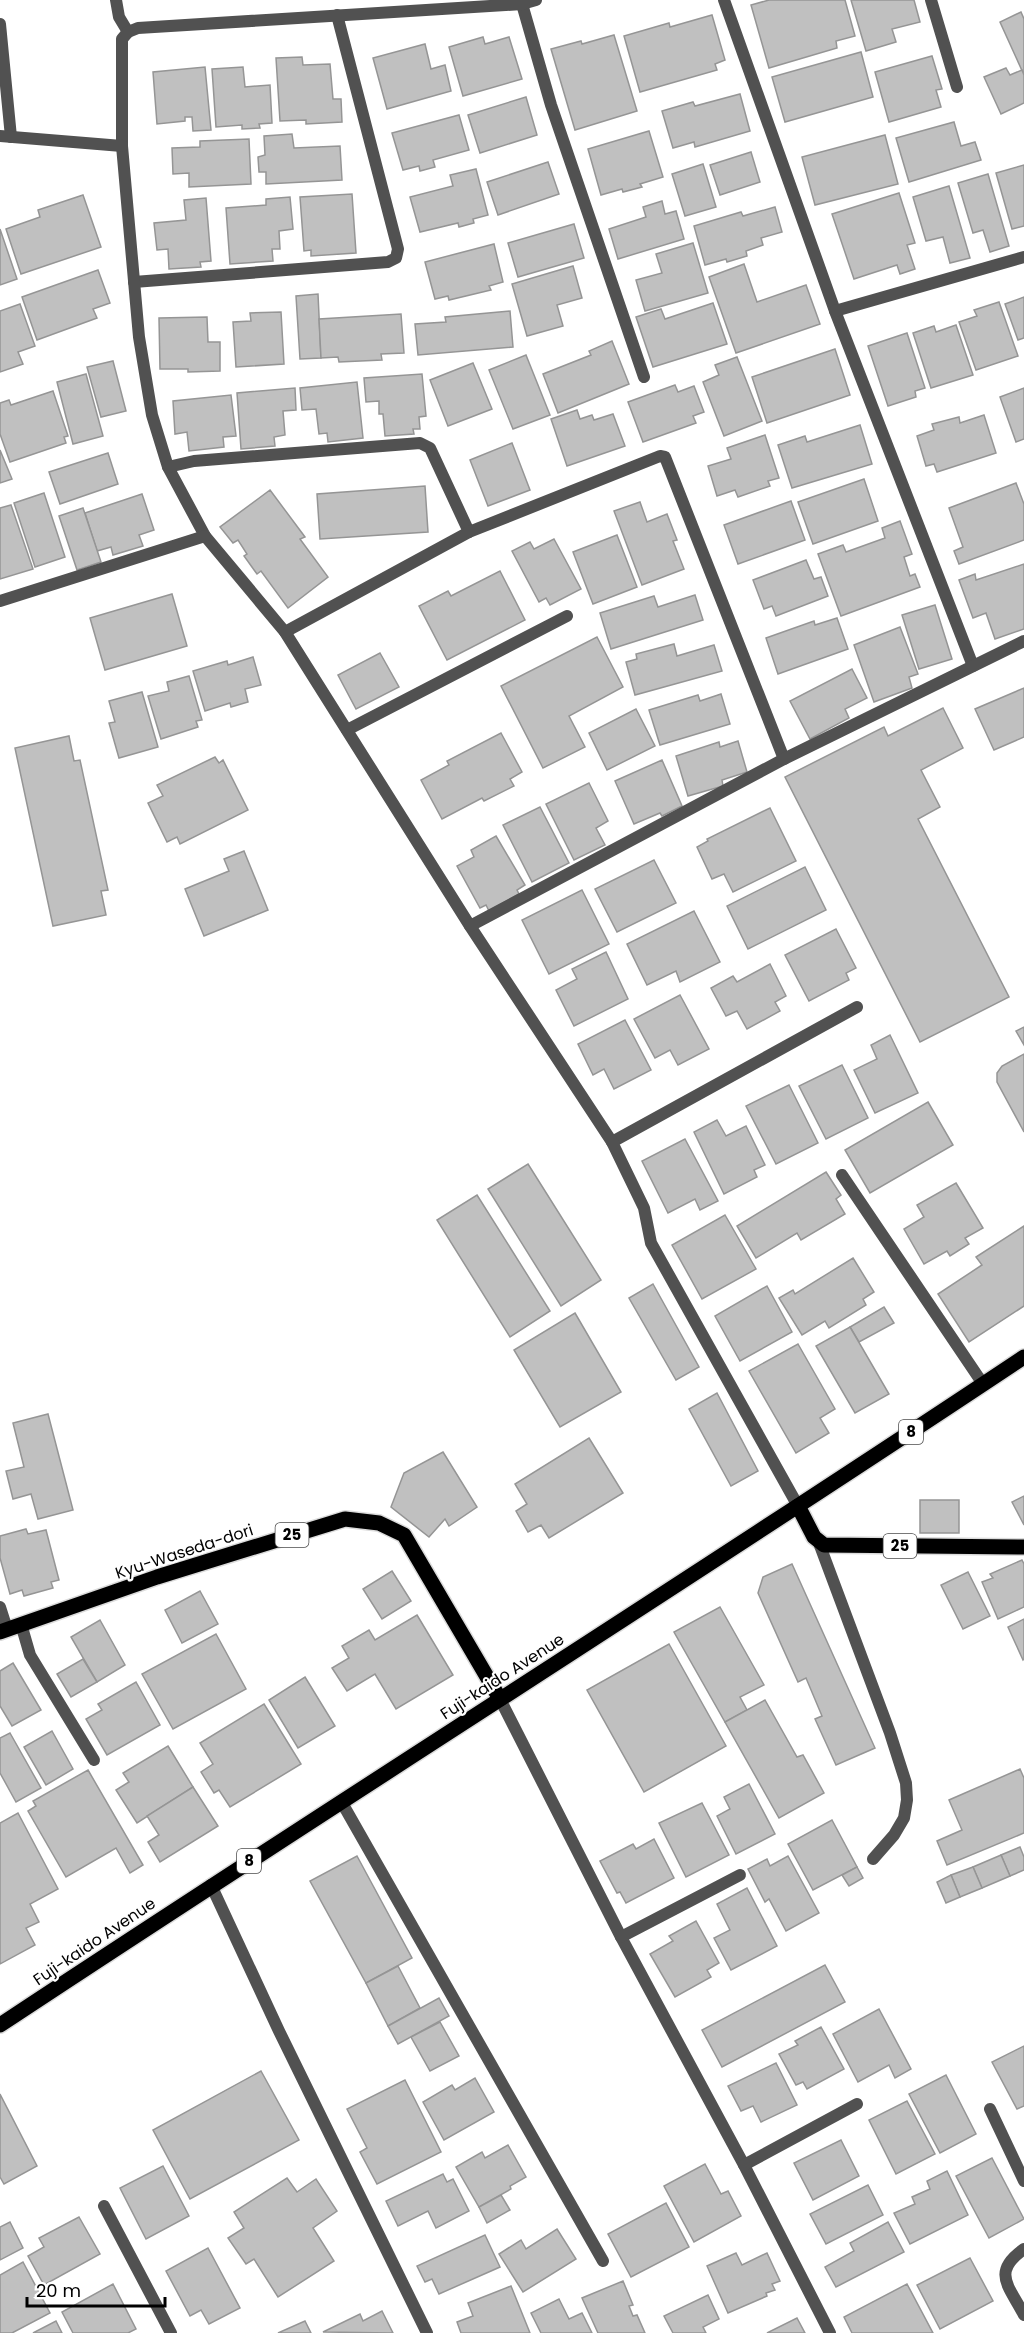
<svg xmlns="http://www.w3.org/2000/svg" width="1024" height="2333" viewBox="0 0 1024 2333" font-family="Poppins,sans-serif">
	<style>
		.building { fill: #c0c0c0; stroke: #959595; stroke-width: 1.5 }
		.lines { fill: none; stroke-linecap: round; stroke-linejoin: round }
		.primary-casing { stroke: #dbdbdb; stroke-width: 18 }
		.lane { stroke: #515151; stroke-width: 12 }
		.street { stroke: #515151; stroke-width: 12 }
		.primary { stroke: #000; stroke-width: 15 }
		.labels { text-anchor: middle; stroke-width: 4.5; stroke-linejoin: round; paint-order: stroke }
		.shield { fill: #fff; stroke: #4c4c4c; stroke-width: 1.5 }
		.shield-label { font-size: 15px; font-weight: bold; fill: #000 }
		.street-label { font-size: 16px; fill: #000; stroke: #fff }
	</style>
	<rect width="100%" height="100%" fill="#fff"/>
	<g class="building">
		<polygon points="769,0 845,0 855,36 836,41 837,48 769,68 751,5"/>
		<polygon points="851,0 914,0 920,22 892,29 896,42 866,51"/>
		<polygon points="1021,12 1024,19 1024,75 1000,22"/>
		<polygon points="712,15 725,60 715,64 717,70 640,92 624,36 669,23 670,27"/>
		<polygon points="614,35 637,111 575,130 551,49 581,41 582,44"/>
		<polygon points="483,37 485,44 509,37 522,79 463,96 449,47"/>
		<polygon points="425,44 431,69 445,65 451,91 387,109 373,58"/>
		<polygon points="861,52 873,97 785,122 772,77"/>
		<polygon points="932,56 942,89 936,90 941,107 889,122 875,72"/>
		<polygon points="302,57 303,65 330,64 333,99 341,99 342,122 306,124 306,120 280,121 276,58"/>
		<polygon points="205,67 211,130 193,131 192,117 185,117 185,121 157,124 153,72"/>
		<polygon points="243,67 245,87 270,85 272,123 259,124 260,128 242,129 242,125 216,127 212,69"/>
		<polygon points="1006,68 1010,75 1022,70 1024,75 1024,103 1001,114 984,77"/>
		<polygon points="740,94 750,131 695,147 694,142 673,148 662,111 693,102 695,106"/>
		<polygon points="526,97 537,135 480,153 468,115"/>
		<polygon points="459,115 469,150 433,160 435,167 420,171 419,166 403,170 392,133"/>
		<polygon points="954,122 961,146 975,142 981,160 909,182 896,138"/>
		<polygon points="649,131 663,177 640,184 642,187 623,192 622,189 601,195 588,149"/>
		<polygon points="292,134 294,148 340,146 342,180 266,184 266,172 259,172 258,157 265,155 264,136"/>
		<polygon points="885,135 898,184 815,205 802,157"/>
		<polygon points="249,139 251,184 189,187 189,173 173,174 172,148 200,147 200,141"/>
		<polygon points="751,152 760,182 720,195 710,165"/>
		<polygon points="548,162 559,194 498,215 487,182"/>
		<polygon points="703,164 716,207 685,216 672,174"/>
		<polygon points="1024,165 1024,226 1012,229 996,173"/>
		<polygon points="476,169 488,215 473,219 474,223 459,227 458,223 420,232 410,197 453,186 450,175"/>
		<polygon points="988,174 1009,246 990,252 983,230 973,233 958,183"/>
		<polygon points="949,186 970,258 950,263 943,237 926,241 913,197"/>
		<polygon points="899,193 915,243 907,245 915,269 900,274 897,265 854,279 832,214"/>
		<polygon points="352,194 356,253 311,256 311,250 304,251 300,197"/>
		<polygon points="83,195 101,247 21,274 6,229 40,217 38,210"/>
		<polygon points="290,197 293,229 279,231 280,249 272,249 273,261 230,264 226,208 266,205 266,199"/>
		<polygon points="206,198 211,261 200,262 201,267 169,269 168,249 157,250 154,223 186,220 184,200"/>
		<polygon points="662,201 665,214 676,211 684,239 618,259 609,229 646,217 643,207"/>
		<polygon points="775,207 782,232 761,238 763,245 746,251 747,256 727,262 726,259 705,265 694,226 741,212 743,216"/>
		<polygon points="574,224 584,258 518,277 508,243"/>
		<polygon points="0,229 17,279 0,285"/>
		<polygon points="693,243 708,293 645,311 636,280 662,273 656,254"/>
		<polygon points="494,244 503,282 489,286 491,290 449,300 448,296 435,299 425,262"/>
		<polygon points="744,264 757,302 806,285 820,324 736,353 709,277"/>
		<polygon points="573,266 582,298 557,305 563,326 527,336 512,284"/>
		<polygon points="98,270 110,303 93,309 97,318 37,340 22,297"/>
		<polygon points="318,294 321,358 300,359 296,296"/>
		<polygon points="1024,297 1024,338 1018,340 1005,304"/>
		<polygon points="999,302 1018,356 976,370 959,322 977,316 974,310"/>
		<polygon points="713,303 727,344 653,367 636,317 661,309 665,319"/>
		<polygon points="20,304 35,346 18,352 23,364 0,372 0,311"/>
		<polygon points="510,311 513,347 418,355 415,324 446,322 445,317"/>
		<polygon points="281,312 284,364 236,367 233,322 251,321 250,313"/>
		<polygon points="401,314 404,353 381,354 382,360 339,362 338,357 321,358 319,319"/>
		<polygon points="207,317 208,342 220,342 220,371 188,372 188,369 160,369 159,318"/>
		<polygon points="956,325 973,375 931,388 913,333 934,326 936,332"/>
		<polygon points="907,333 925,388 915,391 916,397 888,406 868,346"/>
		<polygon points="612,341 629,384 558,413 543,374 591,355 589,351"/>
		<polygon points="835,349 850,395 767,423 752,377"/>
		<polygon points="526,355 550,415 513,429 489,370"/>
		<polygon points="737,357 762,421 724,436 703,382 719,375 715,365"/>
		<polygon points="113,361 126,411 101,417 87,367"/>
		<polygon points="473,363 492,409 448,426 430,380"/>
		<polygon points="86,374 103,436 73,444 57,382"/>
		<polygon points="422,374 426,416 419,417 420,429 413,429 414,434 385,436 383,414 379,414 379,401 366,402 364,378"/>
		<polygon points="357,382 363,438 328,442 327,433 319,434 316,409 302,410 300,388"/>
		<polygon points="675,385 678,392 694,386 704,412 693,416 696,423 643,442 628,402"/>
		<polygon points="295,388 296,410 283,411 285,435 274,437 275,446 241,449 237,393"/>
		<polygon points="1024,388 1024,439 1016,442 1000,397"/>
		<polygon points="53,391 68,436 64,437 66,443 10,462 0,434 0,403 9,400 11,405"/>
		<polygon points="231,395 236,436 223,437 224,447 189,451 187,432 175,434 173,401"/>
		<polygon points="577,410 580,419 592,415 594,420 613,414 625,446 567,466 551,419"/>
		<polygon points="984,415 996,453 937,472 934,464 926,466 917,436 934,430 932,424 959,417 960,423"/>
		<polygon points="860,425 872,464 792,488 778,445 805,436 807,442"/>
		<polygon points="765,435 779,478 768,481 770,486 738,497 735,490 717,496 708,466 731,459 727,448"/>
		<polygon points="512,443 530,490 488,506 470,460"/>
		<polygon points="0,450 12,479 0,483"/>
		<polygon points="108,453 118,484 60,504 49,472"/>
		<polygon points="864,479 878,521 813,544 798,502"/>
		<polygon points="1016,483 1024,504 1024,540 959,564 954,551 963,547 949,508"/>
		<polygon points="425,486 428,532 320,539 317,494"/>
		<polygon points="270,490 305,537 300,539 328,577 288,608 261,571 257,574 244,556 247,554 238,540 233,543 220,527"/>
		<polygon points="44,493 65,557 35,567 14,503"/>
		<polygon points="142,494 154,530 139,535 143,546 113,555 111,547 97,551 85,513"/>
		<polygon points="791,501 805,540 738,564 724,525"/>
		<polygon points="640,502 647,522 667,514 677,540 673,541 684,569 642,585 614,511"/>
		<polygon points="11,505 33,569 0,579 0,508"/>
		<polygon points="83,508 101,562 77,570 59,516"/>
		<polygon points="900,521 912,554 904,557 910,576 915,574 920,587 841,616 818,554 843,545 846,552 885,538 882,528"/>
		<polygon points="617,535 637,587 593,604 573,552"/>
		<polygon points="554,539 581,589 550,605 546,598 539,602 512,551 530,542 534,549"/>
		<polygon points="806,560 814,579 821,577 828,596 776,616 772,606 764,609 753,580"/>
		<polygon points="1024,564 1024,629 995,639 986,613 973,618 959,580 975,574 976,580"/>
		<polygon points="500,571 525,620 447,660 419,606 448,591 451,596"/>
		<polygon points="172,594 187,646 105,670 90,618"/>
		<polygon points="695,595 703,620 611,649 600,613 654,596 658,607"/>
		<polygon points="935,605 952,659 919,669 902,615"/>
		<polygon points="837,618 848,649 778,674 766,638 814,621 815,625"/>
		<polygon points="900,627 918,674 909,677 912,688 874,702 854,645"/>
		<polygon points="597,637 623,687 569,716 585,747 543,768 501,686"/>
		<polygon points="674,644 677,656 714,645 722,671 635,695 626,662 637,659 636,654"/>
		<polygon points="380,653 399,687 356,709 338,675"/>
		<polygon points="253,657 261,685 245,689 248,702 231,707 230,703 205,711 193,671 227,661 228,665"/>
		<polygon points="852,669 867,698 845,709 849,718 810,739 790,701"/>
		<polygon points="189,676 202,720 196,721 198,727 161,739 148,696 169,691 167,682"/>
		<polygon points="1024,688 1024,737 994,750 975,709"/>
		<polygon points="142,692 158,747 119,758 109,723 115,722 109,701"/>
		<polygon points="721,694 730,724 660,745 649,710 698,695 700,701"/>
		<polygon points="943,708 963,748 921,770 940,807 918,819 1009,997 920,1042 785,777 884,727 888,736"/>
		<polygon points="636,709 655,746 607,770 589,733"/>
		<polygon points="501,733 522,772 510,779 514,786 484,801 482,798 442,819 421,780 449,765 447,761"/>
		<polygon points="69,736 74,761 80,760 108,890 101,891 106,915 53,926 15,748"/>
		<polygon points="738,741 747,772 722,780 723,786 688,796 676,756 719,742 720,747"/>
		<polygon points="215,757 219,763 223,760 248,810 180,844 177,837 167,842 148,803 163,796 157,785"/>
		<polygon points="662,760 682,806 662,816 660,813 634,824 615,781"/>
		<polygon points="589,783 608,821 596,828 605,845 574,860 546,804"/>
		<polygon points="540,807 569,863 532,882 503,825"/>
		<polygon points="770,808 796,861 733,892 724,874 712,879 697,847 708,841 707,839"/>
		<polygon points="496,836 525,885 517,890 519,894 489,911 486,905 480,908 457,866 474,857 471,850"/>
		<polygon points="244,851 268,910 204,936 185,889 229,871 224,859"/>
		<polygon points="654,860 676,903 617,932 595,889"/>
		<polygon points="805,867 826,910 748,949 727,906"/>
		<polygon points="582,890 609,944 549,974 522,920"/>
		<polygon points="694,911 720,962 680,982 676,971 647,985 627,944"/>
		<polygon points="836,929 856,968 846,973 849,980 809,1001 785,955"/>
		<polygon points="606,952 628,999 574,1026 556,990 577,979 572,969"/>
		<polygon points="770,964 786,996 775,1002 780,1011 747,1029 737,1011 726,1016 711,988 733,976 737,982"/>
		<polygon points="680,995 709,1049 678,1065 670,1050 655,1058 634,1019"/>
		<polygon points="625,1020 651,1070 614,1089 604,1069 593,1075 578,1044"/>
		<polygon points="1024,1027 1024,1045 1016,1031"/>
		<polygon points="890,1035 918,1093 875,1113 854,1070 877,1059 871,1045"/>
		<polygon points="1024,1054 1024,1132 997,1082 997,1073 1002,1066"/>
		<polygon points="842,1065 868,1118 826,1139 799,1086"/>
		<polygon points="789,1085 818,1143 776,1164 746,1106"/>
		<polygon points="928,1102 953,1145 870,1193 845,1150"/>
		<polygon points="717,1120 726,1136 746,1126 765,1165 754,1170 757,1177 724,1194 694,1132"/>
		<polygon points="685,1139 718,1201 700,1210 695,1199 668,1213 642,1161"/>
		<polygon points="528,1164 601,1280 561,1306 488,1189"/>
		<polygon points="826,1172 841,1195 836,1199 845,1214 801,1240 797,1233 756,1258 737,1226"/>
		<polygon points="956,1183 983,1228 965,1238 969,1244 950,1256 947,1251 924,1264 904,1229 924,1217 917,1205"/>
		<polygon points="477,1195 550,1311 510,1337 437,1220"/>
		<polygon points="725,1215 756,1269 702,1299 672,1245"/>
		<polygon points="1024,1226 1024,1306 969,1342 938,1294 982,1265 976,1257"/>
		<polygon points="853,1258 874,1292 863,1299 866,1305 829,1328 825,1321 802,1335 779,1298 793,1290 795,1294"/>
		<polygon points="653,1284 699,1367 676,1380 629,1298"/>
		<polygon points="767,1286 792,1332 740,1361 715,1316"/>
		<polygon points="884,1307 894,1323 859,1342 850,1327"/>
		<polygon points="575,1313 621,1392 560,1427 514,1350"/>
		<polygon points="850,1327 889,1394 855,1413 816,1346"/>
		<polygon points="798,1344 835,1409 820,1418 829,1433 796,1453 749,1371"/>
		<polygon points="717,1393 758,1471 731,1486 689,1409"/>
		<polygon points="48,1414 73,1510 38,1519 31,1494 13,1499 6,1471 24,1467 13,1423"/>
		<polygon points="589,1438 623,1493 549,1538 541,1525 528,1532 516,1511 527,1504 515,1484"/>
		<polygon points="443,1452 477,1507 449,1526 445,1519 429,1537 391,1507 404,1473"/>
		<polygon points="1024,1496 1024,1525 1012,1502"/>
		<rect x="920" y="1500" width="39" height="33"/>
		<polygon points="26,1529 28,1534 46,1530 59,1580 51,1582 53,1588 24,1596 22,1590 10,1594 0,1558 0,1536"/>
		<polygon points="1022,1560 1024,1564 1024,1607 998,1619 982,1582 993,1578 990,1574"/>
		<polygon points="792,1564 875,1748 836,1765 815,1719 822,1716 806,1678 798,1682 758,1593 763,1577"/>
		<polygon points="392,1571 411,1601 382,1619 363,1589"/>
		<polygon points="968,1572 990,1616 963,1629 941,1585"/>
		<polygon points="200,1591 218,1624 182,1643 165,1610"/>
		<polygon points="720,1607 764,1685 740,1697 747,1710 725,1722 674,1632"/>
		<polygon points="417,1615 453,1675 396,1709 375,1674 347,1691 332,1668 349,1658 342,1646 369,1630 375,1640"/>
		<polygon points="1024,1619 1024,1659 1023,1660 1008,1627"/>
		<polygon points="100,1620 125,1665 97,1682 71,1637"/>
		<polygon points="216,1634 246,1689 173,1729 142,1674"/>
		<polygon points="669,1644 726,1746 644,1792 587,1690"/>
		<polygon points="83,1659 97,1682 71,1697 57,1674"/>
		<polygon points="13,1663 41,1710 12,1726 0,1706 0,1671"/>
		<polygon points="305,1677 335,1726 298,1748 269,1700"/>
		<polygon points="136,1682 160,1725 107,1755 86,1719 102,1710 98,1704"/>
		<polygon points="765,1700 797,1757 803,1755 824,1793 779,1818 725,1722"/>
		<polygon points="264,1704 301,1764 230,1807 219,1790 214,1793 201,1772 213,1764 200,1743"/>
		<polygon points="52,1731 73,1769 46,1785 24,1747"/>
		<polygon points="10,1733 41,1788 16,1802 0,1773 0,1738"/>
		<polygon points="168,1746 193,1787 137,1823 116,1790 129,1782 123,1773"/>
		<polygon points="1020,1769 1024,1778 1024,1833 947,1865 937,1841 962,1830 949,1800"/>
		<polygon points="88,1770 143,1865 130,1873 116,1848 66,1877 28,1811 36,1806 33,1801"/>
		<polygon points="749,1784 775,1834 736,1854 717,1816 730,1809 724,1797"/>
		<polygon points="193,1787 218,1826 160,1862 148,1842 159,1835 147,1816"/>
		<polygon points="702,1803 729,1855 686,1877 659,1823"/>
		<polygon points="18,1813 58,1889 30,1904 39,1922 26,1928 35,1945 0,1964 0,1823"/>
		<polygon points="832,1820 857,1867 813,1890 788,1844"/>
		<polygon points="654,1839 674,1878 626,1903 620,1892 617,1893 600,1861 633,1844 636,1849"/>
		<polygon points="1020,1847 1024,1857 1024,1870 1010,1876 1001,1855"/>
		<polygon points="1001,1855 1010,1876 982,1888 973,1867"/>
		<polygon points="357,1856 412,1958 366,1983 310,1881"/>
		<polygon points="788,1856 819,1913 786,1931 769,1899 765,1902 748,1869 767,1859 770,1866"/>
		<polygon points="857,1867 863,1878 849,1886 842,1875"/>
		<polygon points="973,1867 982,1888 960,1897 951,1875"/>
		<polygon points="951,1875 960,1897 946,1903 937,1882"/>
		<polygon points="747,1888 777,1946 731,1970 714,1938 730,1930 717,1904"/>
		<polygon points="696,1921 719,1963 707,1970 711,1977 675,1997 650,1954 673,1941 669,1936"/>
		<polygon points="825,1965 845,2002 722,2067 702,2030"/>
		<polygon points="398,1966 420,2008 388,2026 366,1983"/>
		<polygon points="439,1998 449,2016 398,2044 388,2026"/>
		<polygon points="879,2009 911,2069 895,2078 889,2065 858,2082 833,2034"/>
		<polygon points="440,2022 459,2056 430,2071 411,2037"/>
		<polygon points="821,2027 844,2069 807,2089 803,2082 796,2085 779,2054 798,2045 795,2041"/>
		<polygon points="1024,2046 1024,2106 1017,2109 992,2062"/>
		<polygon points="776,2063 797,2105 761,2122 753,2106 741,2111 728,2086"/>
		<polygon points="261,2071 299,2140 190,2199 153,2130"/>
		<polygon points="946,2075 976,2134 940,2153 909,2094"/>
		<polygon points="475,2078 494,2112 444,2140 423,2102 452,2085 455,2090"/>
		<polygon points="405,2080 441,2152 377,2184 360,2152 367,2148 347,2109"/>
		<polygon points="0,2094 37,2166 4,2184 0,2177"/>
		<polygon points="907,2101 935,2154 896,2174 869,2120"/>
		<polygon points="841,2140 859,2176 813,2200 794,2163"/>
		<polygon points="508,2145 526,2177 510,2186 511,2189 479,2207 456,2167 482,2152 485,2158"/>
		<polygon points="992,2158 1024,2219 989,2238 956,2176"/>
		<polygon points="705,2164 721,2194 728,2191 741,2216 694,2242 664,2186"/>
		<polygon points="163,2166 189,2216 146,2239 120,2188"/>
		<polygon points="947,2171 968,2215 910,2244 894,2213 915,2204 912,2197 930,2189 927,2181"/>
		<polygon points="443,2174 447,2182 453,2179 469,2211 436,2228 428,2211 398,2226 386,2201"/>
		<polygon points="287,2178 297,2192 316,2179 337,2211 313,2228 334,2261 278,2297 254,2259 246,2264 228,2238 244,2228 234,2212"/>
		<polygon points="868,2185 883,2215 826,2244 810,2214"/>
		<polygon points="501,2195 510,2210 487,2223 479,2207"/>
		<polygon points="666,2203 689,2247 631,2277 608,2234"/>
		<polygon points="79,2217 100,2254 44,2285 28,2256 44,2247 39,2238"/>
		<polygon points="10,2222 23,2248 0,2260 0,2227"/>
		<polygon points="888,2222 904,2252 836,2287 825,2267 854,2251 850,2243"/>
		<polygon points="557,2229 576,2259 523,2292 499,2254 521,2240 526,2249"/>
		<polygon points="485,2235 500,2267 439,2294 432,2279 425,2282 417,2266"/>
		<polygon points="208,2248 240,2308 209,2324 201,2310 190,2316 166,2271"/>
		<polygon points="736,2253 742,2265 767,2253 780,2281 772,2284 775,2290 766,2293 767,2296 728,2313 707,2266"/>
		<polygon points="970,2258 993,2301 940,2329 917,2285"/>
		<polygon points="23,2262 50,2313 12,2333 0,2333 0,2275"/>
		<polygon points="623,2281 633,2305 629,2306 633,2316 637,2315 645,2333 598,2333 582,2298"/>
		<polygon points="113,2284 136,2329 128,2333 73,2333 62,2312"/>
		<polygon points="907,2284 933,2333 852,2333 844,2317"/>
		<polygon points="511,2286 530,2333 461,2333 457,2322 473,2316 468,2303"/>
		<polygon points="708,2295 719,2319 703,2327 706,2333 673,2333 664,2316"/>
		<polygon points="559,2299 569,2319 582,2313 592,2333 541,2333 531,2313"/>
		<polygon points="382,2311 393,2333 323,2332 360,2314 363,2321"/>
		<polygon points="797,2318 805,2333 767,2333"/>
		<polygon points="56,2321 62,2333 33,2333"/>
		<polygon points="305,2321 311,2333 278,2333"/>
	</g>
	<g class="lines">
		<g class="primary-casing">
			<g id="primary">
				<polyline points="798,1506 814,1537 824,1545 1024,1547"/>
				<polyline points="0,1632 157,1577 345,1519 379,1523 404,1535 500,1699"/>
				<path d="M0,2025C340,1800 685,1583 1024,1357"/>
			</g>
		</g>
		<g class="lane">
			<polyline points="116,0 119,17 128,32"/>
			<polyline points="931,0 957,87"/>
			<polyline points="522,4 551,105 644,377"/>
			<polyline points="0,24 11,137"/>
			<polyline points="134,282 388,262 396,258 398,249 337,15"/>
			<polyline points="347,730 567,616"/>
			<polyline points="612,1142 857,1007"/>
			<polyline points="842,1175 983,1384"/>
			<polyline points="819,1543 890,1733 906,1783 907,1800 904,1818 894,1835 873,1859"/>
			<polyline points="0,1607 7,1629"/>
			<polyline points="21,1624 30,1655 94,1760"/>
			<polyline points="500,1699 621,1937 744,2165 830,2333"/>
			<polyline points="341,1801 603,2261"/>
			<polyline points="621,1937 740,1875"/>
			<polyline points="990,2109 1024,2181"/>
			<polyline points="744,2165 857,2104"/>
		</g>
		<g class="street">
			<polyline points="536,0 522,4 138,28 128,32 122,39 122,146 139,337 152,415 168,467 205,536 285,632 470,926 612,1142 644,1208 651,1243 798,1506"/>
			<polyline points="724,0 835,311 973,666"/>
			<polyline points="0,136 122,146"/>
			<polyline points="835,311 1024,257"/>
			<polyline points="168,467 194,461 420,443 430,448 469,532"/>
			<polyline points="0,601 205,536"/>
			<polyline points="285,632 469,532 660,456 665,457 784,759"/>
			<polyline points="470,926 784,759 1024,641"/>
			<polyline points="211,1885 279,2031 427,2333"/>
			<polyline points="104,2206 171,2333"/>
			<path d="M1024,2249C991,2272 1009,2286 1024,2315"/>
		</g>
		<use href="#primary" class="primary"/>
	</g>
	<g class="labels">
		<g class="shield">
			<rect x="899" y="1420" width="24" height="24" rx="4.5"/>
			<rect x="275.5" y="1523" width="33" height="24" rx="4.5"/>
			<rect x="883.5" y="1534" width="33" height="24" rx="4.5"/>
			<rect x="237" y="1849" width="24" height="24" rx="4.5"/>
		</g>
		<g class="shield-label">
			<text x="911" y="1437">8</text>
			<text x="292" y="1540">25</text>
			<text x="900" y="1551">25</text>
			<text x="249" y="1866">8</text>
		</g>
		<g class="street-label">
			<text transform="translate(184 1551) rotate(-18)" y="6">Kyu-Waseda-dori</text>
			<text transform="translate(502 1676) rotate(-33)" y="6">Fuji-kaido Avenue</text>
			<text transform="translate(94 1941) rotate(-34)" y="6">Fuji-kaido Avenue</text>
		</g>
	</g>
	<path d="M27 2297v9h138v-9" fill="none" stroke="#000000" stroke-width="3"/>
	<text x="36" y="2297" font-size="18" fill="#000000" stroke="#ffffff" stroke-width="4.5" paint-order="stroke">20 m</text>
</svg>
